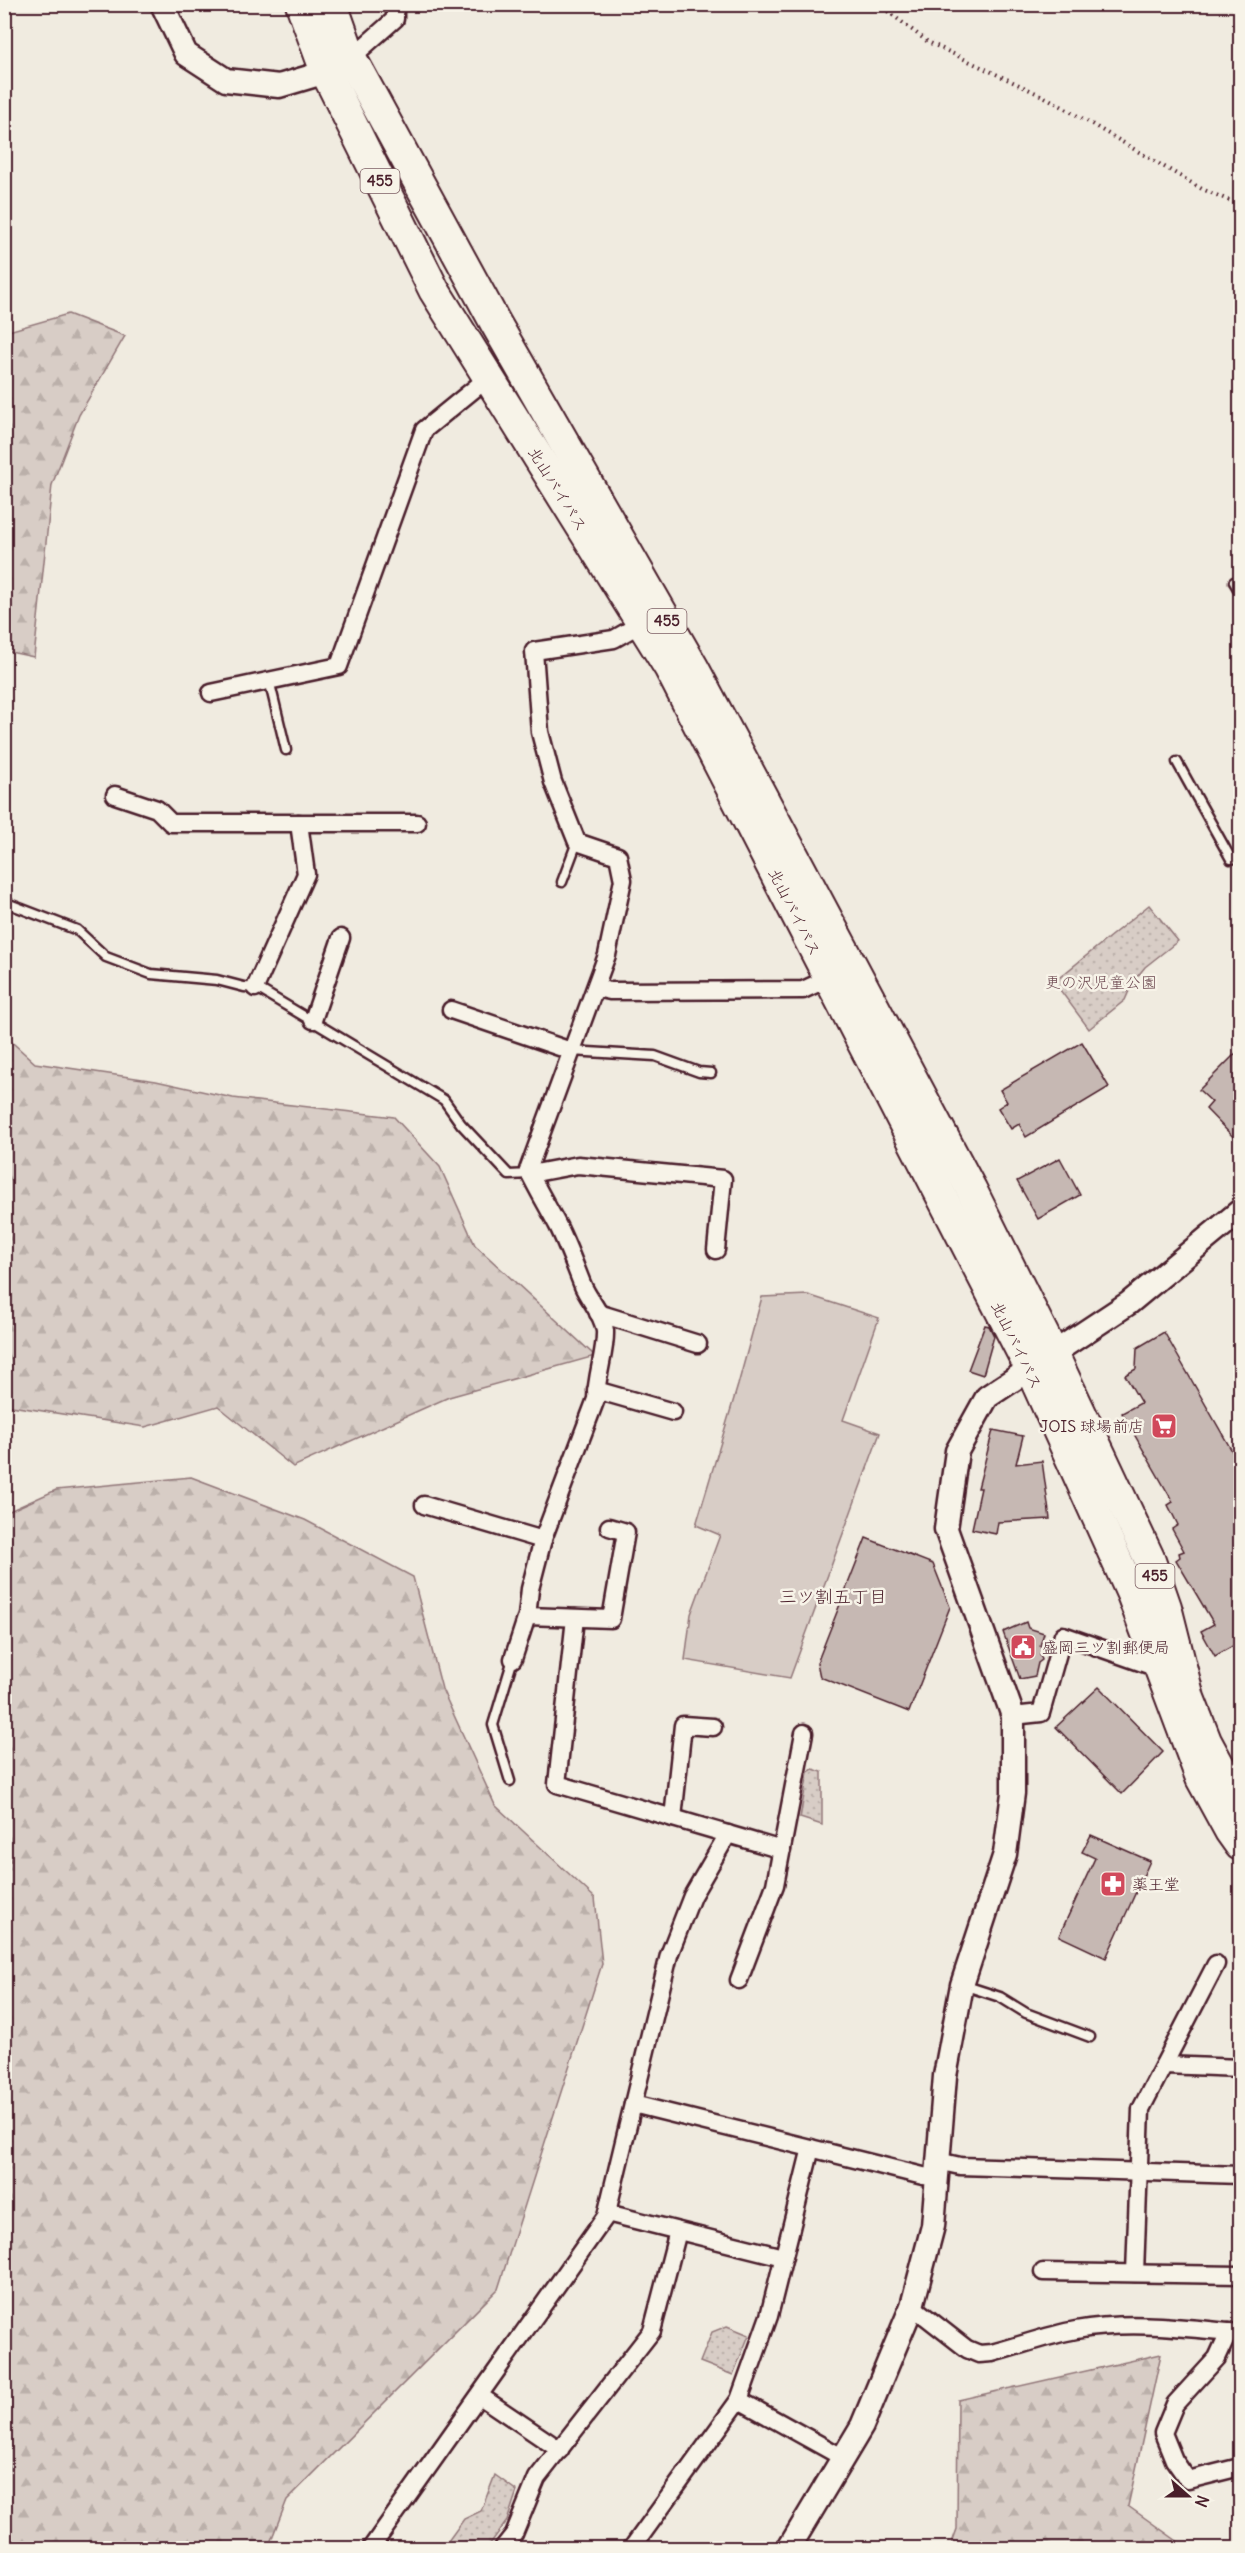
<svg xmlns="http://www.w3.org/2000/svg" width="1245" height="2553" viewBox="0 0 1245 2553" font-family="Delius,'Klee One',sans-serif">
	<style>
		.forest { fill: url(#forest-firs); stroke: #917678; stroke-width: 1.5 }
		.park { fill: url(#park-dots); stroke: #917678; stroke-width: 1.5 }
		.pitch { fill: #d8cdc6; stroke: #917678; stroke-width: 1.5 }
		.building { fill: #c6b8b3; stroke: #4a1f2b; stroke-width: 1.5 }
		.lines { fill: none; stroke-linecap: round; stroke-linejoin: round }
		.lane-casing { stroke: #4a1f2b; stroke-width: 13 }
		.street-casing { stroke: #4a1f2b; stroke-width: 21 }
		.secondary-casing { stroke: #4a1f2b; stroke-width: 27 }
		.highway-casing { stroke: #4a1f2b; stroke-width: 34 }
		.path { stroke: #4a1f2b; stroke-width: 4; stroke-dasharray: 1.5 4.5; stroke-linecap: butt }
		.lane { stroke: #f7f3e8; stroke-width: 8 }
		.street { stroke: #f7f3e8; stroke-width: 16 }
		.secondary { stroke: #f7f3e8; stroke-width: 22 }
		.highway { stroke: #f7f3e8; stroke-width: 30 }
		.labels { text-anchor: middle; stroke-width: 5; stroke-linejoin: round; paint-order: stroke }
		.shield { fill: #f7f3e8; stroke: #7e5f64; stroke-width: 1.5 }
		.shield-label { font-size: 15px; font-weight: bold; fill: #4a1f2b }
		.street-label { font-size: 16px; fill: #4a1f2b; stroke: #f7f3e8 }
		.park-label { font-size: 16px; fill: #6e4a52; stroke: #f7f3e8 }
		.poi-label { font-size: 16px; fill: #4a1f2b; stroke: #f7f3e8; text-anchor: start }
		.neighbourhood-label { font-size: 18px; fill: #4a1f2b; stroke: #f7f3e8 }
	</style>
	<defs>
		<pattern id="forest-firs" width="22" height="20" patternUnits="userSpaceOnUse" patternTransform="scale(1.5)"><rect width="22" height="20" fill="#d8cdc6"/><path d="M5 1l3.5 6h-7zM16 11l3.5 6h-7z" fill="#bbb0aa"/></pattern>
		<pattern id="park-dots" width="8" height="8" patternUnits="userSpaceOnUse" patternTransform="scale(1.5)"><rect width="8" height="8" fill="#d8cdc6"/><path d="M2 2h.1M6 6h.1" fill="none" stroke="#bbb0aa" stroke-width="1.8" stroke-linecap="round"/></pattern>
	</defs>
	<rect width="100%" height="100%" fill="#f0ebe0"/>
	<filter id="ink" filterUnits="userSpaceOnUse"><feTurbulence type="fractalNoise" baseFrequency=".0167" numOctaves="2"/><feDisplacementMap in="SourceGraphic" scale="12" xChannelSelector="R" yChannelSelector="G"/><feConvolveMatrix kernelMatrix="1 2 1 2 8 2 1 2 1" color-interpolation-filters="sRGB"/></filter>
	<g filter="url(#ink)">
		<g class="forest">
			<polygon points="68,314 125,336 79,415 52,485 34,657 5,651 5,332"/>
			<polygon points="4,1035 35,1063 156,1081 233,1098 394,1117 440,1167 475,1245 595,1356 449,1397 293,1467 218,1406 145,1427 5,1405"/>
			<polygon points="191,1477 305,1520 413,1577 442,1689 495,1805 595,1898 602,1964 498,2289 287,2500 268,2548 5,2548 4,1862 11,1861 4,1840 5,1513 56,1490"/>
			<polygon points="1161,2354 1128,2506 1187,2548 950,2548 957,2529 958,2400"/>
		</g>
		<g class="park">
			<polygon points="1149,905 1178,941 1145,967 1133,982 1125,1000 1089,1029 1054,982"/>
			<polygon points="813,1769 822,1772 822,1825 800,1818 808,1772"/>
			<polygon points="727,2326 749,2335 733,2375 700,2362 712,2332"/>
			<polygon points="495,2475 517,2491 507,2521 487,2548 443,2548 464,2519 481,2511"/>
		</g>
		<polygon class="pitch" points="808,1295 879,1318 843,1420 880,1433 790,1678 685,1660 691,1614 720,1535 696,1525 738,1385 762,1297"/>
		<g class="building">
			<polygon points="1082,1042 1109,1087 1026,1137 1019,1124 1011,1129 998,1108 1007,1102 1000,1090"/>
			<polygon points="1240,1049 1240,1144 1206,1109 1212,1102 1199,1090"/>
			<polygon points="1060,1158 1080,1195 1038,1219 1017,1181"/>
			<polygon points="985,1325 989,1326 994,1336 983,1375 968,1370"/>
			<polygon points="1164,1332 1240,1465 1240,1642 1215,1656 1201,1631 1214,1624 1176,1560 1180,1557 1179,1553 1184,1551 1172,1529 1178,1525 1168,1505 1173,1502 1122,1413 1141,1403 1125,1375 1136,1369 1137,1348"/>
			<polygon points="993,1430 1023,1436 1016,1464 1042,1461 1050,1519 998,1522 996,1534 972,1529 981,1488 978,1488"/>
			<polygon points="866,1538 933,1564 950,1607 909,1712 820,1677 817,1663"/>
			<polygon points="1026,1622 1028,1628 1044,1633 1040,1646 1045,1650 1040,1654 1042,1660 1038,1663 1035,1676 1020,1679 1003,1632"/>
			<polygon points="1099,1687 1163,1752 1122,1794 1056,1727"/>
			<polygon points="1091,1835 1150,1861 1106,1958 1059,1936 1095,1858 1082,1852"/>
		</g>
		<g class="lines">
			<g class="lane-casing">
				<g id="lane">
					<polyline points="1234,582 1240,592"/>
					<polyline points="269,680 286,750"/>
					<polyline points="1177,762 1231,859 1240,857"/>
					<polyline points="562,882 577,842"/>
					<polyline points="4,902 77,930 106,957 151,974 217,980 244,987 257,988 444,1100 461,1124 509,1175 530,1174"/>
					<polyline points="571,1051 655,1056 699,1072 711,1073"/>
					<polyline points="510,1781 493,1725 513,1659"/>
					<polyline points="963,1985 1000,1997 1026,2013 1090,2037"/>
				</g>
			</g>
			<g class="street-casing">
				<g id="street">
					<polyline points="351,58 395,19 395,4"/>
					<polyline points="211,693 339,666 424,430 489,377"/>
					<polyline points="115,795 157,809 171,823 417,823"/>
					<polyline points="255,988 306,874 299,823"/>
					<polyline points="596,988 610,991 803,990 829,978"/>
					<polyline points="451,1010 571,1051"/>
					<polyline points="313,1020 341,938"/>
					<polyline points="530,1174 578,1165 723,1179 716,1250"/>
					<polyline points="598,1313 698,1344"/>
					<polyline points="596,1390 673,1412"/>
					<polyline points="424,1505 543,1540"/>
					<polyline points="527,1616 611,1619 626,1532 609,1527"/>
					<polyline points="575,1618 557,1784 782,1850"/>
					<path d="M513,1659L527,1616L530,1589L543,1539L596,1399C596,1376 606,1351 605,1331C603,1314 589,1300 583,1286C575,1266 568,1246 558,1226C548,1207 537,1189 528,1170L607,955L623,880L618,856L577,842L553,782L540,732L534,651L614,639L642,623"/>
					<polyline points="1013,1716 1041,1713 1063,1635 1160,1669"/>
					<polyline points="673,1818 683,1725 713,1727"/>
					<polyline points="739,1980 775,1885 804,1733"/>
					<polyline points="1164,2065 1240,2068"/>
					<polyline points="633,2104 923,2176 937,2177"/>
					<polyline points="938,2161 960,2166 1240,2175"/>
					<polyline points="607,2213 783,2257"/>
					<polyline points="1043,2272 1240,2275"/>
					<polyline points="1135,2273 1141,2109 1216,1964"/>
					<path d="M912,2306L967,2349L979,2354L992,2353C1019,2346 1048,2335 1076,2330C1130,2320 1186,2328 1240,2333"/>
					<polyline points="1229,2332 1217,2358 1175,2404 1163,2433 1174,2460 1188,2480 1240,2467"/>
					<polyline points="480,2396 560,2450"/>
					<polyline points="739,2400 842,2457"/>
					<polyline points="371,2548 606,2216 669,1955 692,1896 728,1834"/>
					<polyline points="503,2548 514,2534 537,2478 652,2331 678,2231"/>
					<polyline points="632,2548 739,2400 769,2316 811,2148"/>
				</g>
			</g>
			<g class="secondary-casing">
				<g id="secondary">
					<polyline points="162,4 186,54 226,80 279,86 326,72 340,65"/>
					<polyline points="789,2548 862,2426 912,2306 933,2226 945,2076 962,1985 1005,1854 1013,1793 1013,1716 946,1529 957,1451 987,1397 1129,1303 1240,1211"/>
				</g>
			</g>
			<g class="highway-casing">
				<g id="highway">
					<polyline points="301,4 326,72 434,290 669,667 1030,1368 1132,1594 1201,1778 1230,1831 1240,1845"/>
					<polyline points="332,4 351,58 496,324 694,669 971,1189 1053,1354 1149,1558 1166,1607 1189,1698 1206,1741 1240,1804"/>
				</g>
			</g>
			<polyline class="path" points="878,4 928,42 1049,99 1202,189 1240,205"/>
			<use href="#lane" class="lane"/>
			<use href="#street" class="street"/>
			<use href="#secondary" class="secondary"/>
			<use href="#highway" class="highway"/>
		</g>
	</g>
	<defs>
		<g id="supermarket-square" transform="scale(1.35)"><rect x="-9" y="-9" width="18" height="18" rx="4" fill="#d1495b" stroke="#f7f3e8"/><path d="M-6-5.5h2.5l.6 2H6L4.5 2H-2.5L-4.4-4H-6ZM-1.5 3.2a1.3 1.3 0 1 0 .1 0ZM3 3.2a1.3 1.3 0 1 0 .1 0Z" fill="#fff"/></g>
		<g id="civic-square" transform="scale(1.35)"><rect x="-9" y="-9" width="18" height="18" rx="4" fill="#d1495b" stroke="#f7f3e8"/><path d="M-.6-6.5H3V-4.5H.6V-3L4-1V1h2V6H-6V1h2V-1L-.6-3ZM-1.2 2.5V6h2.4V2.5Z" fill="#fff"/></g>
		<g id="pharmacy-square" transform="scale(1.35)"><rect x="-9" y="-9" width="18" height="18" rx="4" fill="#d1495b" stroke="#f7f3e8"/><path d="M-2-6h4v4h4v4h-4v4h-4v-4h-4v-4h4Z" fill="#fff"/></g>
	</defs>
	<g fill-rule="evenodd">
		<use href="#supermarket-square" x="1164" y="1426"/>
		<use href="#civic-square" x="1023" y="1647"/>
		<use href="#pharmacy-square" x="1113" y="1884"/>
	</g>
	<g class="labels">
		<g class="shield">
			<rect x="360.5" y="169" width="39" height="24" rx="4.5"/>
			<rect x="647.5" y="609" width="39" height="24" rx="4.5"/>
			<rect x="1135.5" y="1564" width="39" height="24" rx="4.5"/>
		</g>
		<g class="shield-label">
			<text x="380" y="186">455</text>
			<text x="667" y="626">455</text>
			<text x="1155" y="1581">455</text>
		</g>
		<g class="street-label">
			<text transform="translate(558 489) rotate(58)" y="6">北山バイパス</text>
			<text transform="translate(795 912) rotate(63)" y="6">北山バイパス</text>
			<text transform="translate(1017 1345) rotate(64)" y="6">北山バイパス</text>
		</g>
		<g class="park-label">
			<text x="1101" y="988">更の沢児童公園</text>
		</g>
		<g class="poi-label">
			<text x="1144" y="1432" text-anchor="end">JOIS 球場前店</text>
			<text x="1042" y="1653">盛岡三ツ割郵便局</text>
			<text x="1132" y="1890">薬王堂</text>
		</g>
		<g class="neighbourhood-label">
			<text x="833" y="1603">三ツ割五丁目</text>
		</g>
	</g>
	<rect width="1245" height="2553" fill="none" stroke="#f7f3e8" stroke-width="24"/>
	<rect x="12" y="12" width="1221" height="2529" fill="none" stroke="#4a1f2b" stroke-width="2" filter="url(#ink)"/>
	<g transform="translate(1188 2496) rotate(111)" stroke="#f7f3e8" stroke-width="4.5" paint-order="stroke">
	<path d="M0-4.5L10 22L0 15L-10 22Z" fill="#4a1f2b"/>
	<text y="-9" font-size="16" font-weight="bold" text-anchor="middle" fill="#4a1f2b">N</text>
	</g>
</svg>
